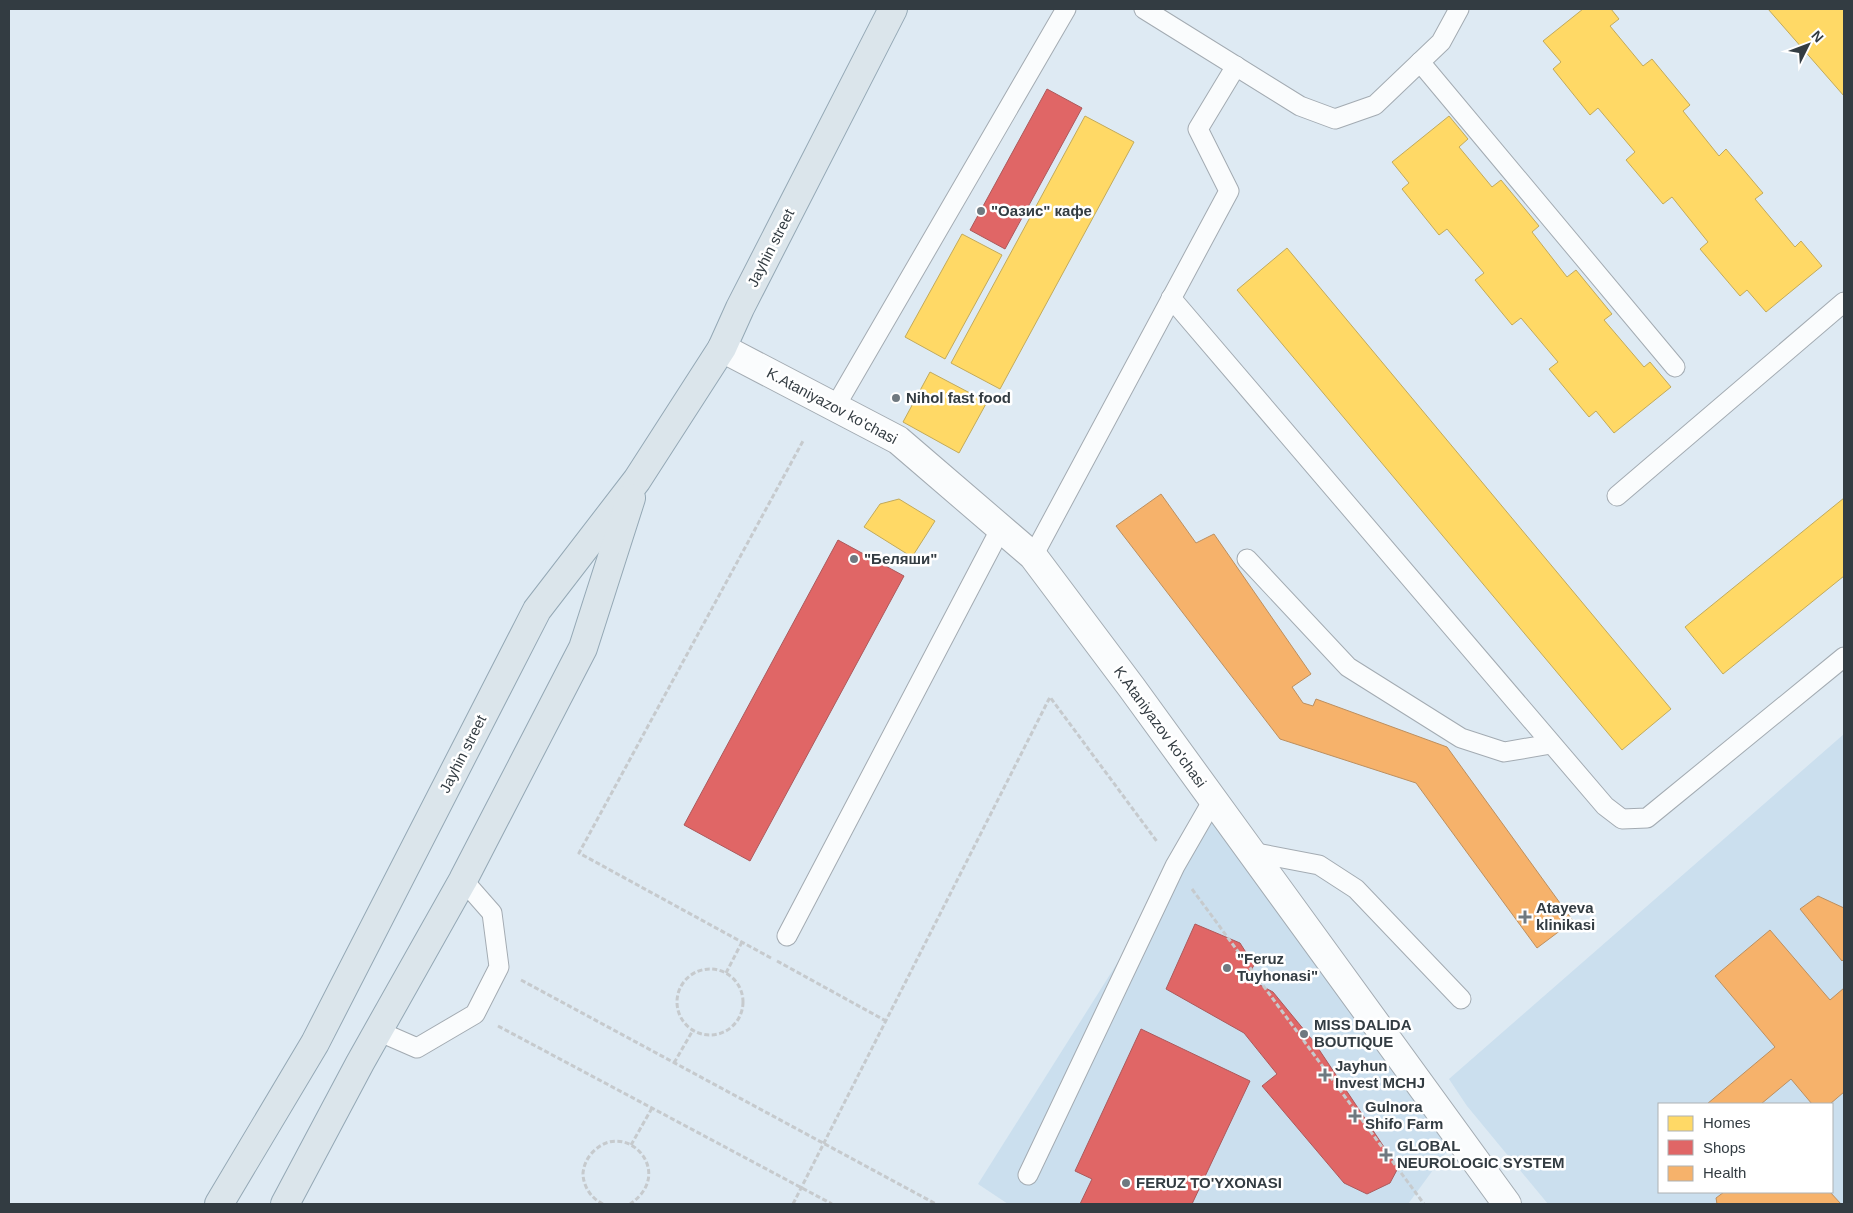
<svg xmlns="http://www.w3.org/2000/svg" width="1853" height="1213" viewBox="0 0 1853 1213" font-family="Helvetica,sans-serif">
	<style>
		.built { fill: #cbdfee; fill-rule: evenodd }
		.homes { fill: #ffd966; stroke: #c2aa5b }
		.shops { fill: #e06666; stroke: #ac595b }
		.health { fill: #f6b26b; stroke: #bc8f5f }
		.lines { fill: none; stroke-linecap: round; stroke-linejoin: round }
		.lane-casing { stroke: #a3abb2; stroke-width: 21 }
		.street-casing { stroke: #a3abb2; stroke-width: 30 }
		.primary-casing { stroke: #94a8b5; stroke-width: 30 }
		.path { stroke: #c6cacd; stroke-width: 3; stroke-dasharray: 5 2.5; stroke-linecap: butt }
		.lane { stroke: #fafcfd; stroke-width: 19 }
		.street { stroke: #fafcfd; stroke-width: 28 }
		.primary { stroke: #dbe5eb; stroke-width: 28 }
		.poi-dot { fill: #6f7980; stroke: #fff; stroke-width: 2 }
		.labels { text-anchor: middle; stroke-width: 5; stroke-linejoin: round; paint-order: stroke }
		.poi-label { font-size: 15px; font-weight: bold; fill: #333c42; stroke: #fff; text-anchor: start }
		.street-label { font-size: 15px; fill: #333c42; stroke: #fff }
	</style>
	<rect width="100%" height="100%" fill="#deeaf3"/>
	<g class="built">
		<path d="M1844,734V1204H1548L1467,1106L1449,1079ZM1659,1104H1832V1192H1659Z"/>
		<polygon points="1220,800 1458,1136 1408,1204 1008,1204 978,1184"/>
	</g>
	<g class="homes">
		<polygon points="1583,9 1611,9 1619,19 1610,26 1643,66 1652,59 1690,105 1683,111 1719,156 1726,149 1763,193 1755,199 1795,247 1801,241 1822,266 1766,312 1747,290 1740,296 1700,249 1708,242 1672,197 1663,204 1626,160 1635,152 1598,108 1590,115 1553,69 1561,62 1543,41"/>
		<polygon points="1768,9 1844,9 1844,96"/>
		<polygon points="1085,116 1134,142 1000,389 951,363"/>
		<polygon points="1449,116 1468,139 1459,147 1492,187 1501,180 1539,226 1532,232 1567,277 1576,270 1612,314 1604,320 1644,367 1650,362 1671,387 1614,433 1596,411 1589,417 1549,369 1558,362 1521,318 1512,325 1475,280 1484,273 1447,229 1439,235 1402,189 1409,183 1392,162"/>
		<polygon points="962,234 1002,255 945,359 905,337"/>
		<polygon points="1287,248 1671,709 1622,750 1237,290"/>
		<polygon points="930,372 987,402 959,453 903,422"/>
		<polygon points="1844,498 1844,576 1723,674 1685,627"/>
		<polygon points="899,499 935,521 912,557 864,527 880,504"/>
	</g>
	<g class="shops">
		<polygon points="1047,89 1082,108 1005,249 970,230"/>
		<polygon points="838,540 904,576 750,861 684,825"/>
		<polygon points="1195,924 1240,943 1254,965 1247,978 1273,992 1314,1042 1398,1168 1390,1183 1367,1194 1344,1183 1262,1086 1277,1074 1244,1033 1166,989"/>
		<polygon points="1141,1029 1250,1081 1192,1204 1080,1204 1092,1179 1075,1171"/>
	</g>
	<g class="health">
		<polygon points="1161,494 1196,543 1214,534 1311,674 1292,687 1303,703 1313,706 1316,699 1447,747 1573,921 1537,948 1416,783 1280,739 1116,526"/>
		<polygon points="1818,896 1844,908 1844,959 1842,961 1800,909"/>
		<polygon points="1770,930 1830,1000 1844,988 1844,1092 1830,1104 1812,1104 1791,1079 1761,1104 1707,1104 1775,1047 1715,976"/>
		<polygon points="1724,1192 1830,1192 1841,1204 1717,1204 1716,1198"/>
	</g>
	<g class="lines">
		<g class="lane-casing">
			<g id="lane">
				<polyline points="1144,9 1300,106 1335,119 1375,105 1441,42 1459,9"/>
				<polyline points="1420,62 1675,367"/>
				<polyline points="1171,298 1605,806 1622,819 1647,818 1844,657"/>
				<polyline points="835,407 1066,9"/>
				<polyline points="1617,496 1844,302"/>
				<polyline points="1033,556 1229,191 1198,129 1236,66"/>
				<polyline points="1247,559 1348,667 1461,738 1504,752 1551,744"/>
				<polyline points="1251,852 1319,865 1356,889 1461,999"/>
				<polyline points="787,936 1001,528"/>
				<polyline points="378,1031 417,1048 475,1014 499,967 492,913 463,880"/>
				<polyline points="1028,1175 1175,866 1213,800"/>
			</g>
		</g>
		<g class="street-casing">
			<polyline id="street" points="722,348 898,440 1033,556 1132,688 1507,1204"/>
		</g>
		<g class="primary-casing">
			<g id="primary">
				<polyline points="219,1204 315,1043 537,610 637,480 722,348 740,308 893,9"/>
				<polyline points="285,1204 360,1063 463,880 583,648 631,498"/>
			</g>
		</g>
		<g class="path">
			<polyline points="1192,889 1424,1204"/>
			<polyline points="771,958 579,853 803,441"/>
			<polyline points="777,961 886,1021"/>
			<circle cx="710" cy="1002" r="33"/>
			<polyline points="726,973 742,942"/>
			<polyline points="521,980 936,1204"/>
			<polyline points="498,1026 832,1204"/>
			<polyline points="674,1063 693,1030"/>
			<polyline points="631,1145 652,1108"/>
			<path d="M603,1204C592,1199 583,1187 583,1173C584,1164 588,1156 595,1150C627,1120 676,1173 630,1204"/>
			<polyline points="793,1204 1050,697 1158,843"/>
		</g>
		<use href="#lane" class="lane"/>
		<use href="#street" class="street"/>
		<use href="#primary" class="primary"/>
	</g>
	<g class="poi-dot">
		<circle cx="981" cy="211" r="5"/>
		<circle cx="896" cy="398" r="5"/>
		<circle cx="854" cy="559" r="5"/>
		<path d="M1522.5 909.5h5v5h5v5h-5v5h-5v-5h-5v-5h5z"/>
		<circle cx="1227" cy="968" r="5"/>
		<circle cx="1304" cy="1034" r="5"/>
		<path d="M1322.5 1067.5h5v5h5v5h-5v5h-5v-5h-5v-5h5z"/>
		<path d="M1352.5 1108.5h5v5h5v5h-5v5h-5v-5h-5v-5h5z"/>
		<path d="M1383.5 1147.5h5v5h5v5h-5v5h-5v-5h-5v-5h5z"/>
		<circle cx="1126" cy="1183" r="5"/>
	</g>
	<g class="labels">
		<g class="poi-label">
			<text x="991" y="216">"Оазис" кафе</text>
			<text x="906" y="403">Nihol fast food</text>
			<text x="864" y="564">"Беляши"</text>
			<text x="1536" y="913">Atayeva<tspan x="1536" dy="17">klinikasi</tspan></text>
			<text x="1237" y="964">"Feruz<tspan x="1237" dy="17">Tuyhonasi"</tspan></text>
			<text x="1314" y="1030">MISS DALIDA<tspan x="1314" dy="17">BOUTIQUE</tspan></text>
			<text x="1335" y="1071">Jayhun<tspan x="1335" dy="17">Invest MCHJ</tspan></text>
			<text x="1365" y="1112">Gulnora<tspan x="1365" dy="17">Shifo Farm</tspan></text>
			<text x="1397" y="1151">GLOBAL<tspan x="1397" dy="17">NEUROLOGIC SYSTEM</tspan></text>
			<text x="1136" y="1188">FERUZ TO'YXONASI</text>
		</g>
		<g class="street-label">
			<text transform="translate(771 248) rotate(-63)" y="5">Jayhin street</text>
			<text transform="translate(832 406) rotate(28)" y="5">K.Ataniyazov ko'chasi</text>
			<text transform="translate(1160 727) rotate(54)" y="5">K.Ataniyazov ko'chasi</text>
			<text transform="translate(463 754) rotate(-63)" y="5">Jayhin street</text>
		</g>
	</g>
	<rect width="1853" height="1213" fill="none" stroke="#333c42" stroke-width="20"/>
	<rect x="1658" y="1103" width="175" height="90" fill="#ffffff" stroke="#adb1b3"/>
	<rect x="1668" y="1116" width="25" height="15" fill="#ffd966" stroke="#adb1b3"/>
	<text x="1703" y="1128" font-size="15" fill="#333c42">Homes</text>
	<rect x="1668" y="1140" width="25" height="15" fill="#e06666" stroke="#adb1b3"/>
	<text x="1703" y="1153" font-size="15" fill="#333c42">Shops</text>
	<rect x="1668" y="1166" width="25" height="15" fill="#f6b26b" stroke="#adb1b3"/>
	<text x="1703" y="1178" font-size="15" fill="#333c42">Health</text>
	<g transform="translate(1808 45) rotate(48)" stroke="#ffffff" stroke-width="4" paint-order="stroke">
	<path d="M0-4L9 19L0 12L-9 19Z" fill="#333c42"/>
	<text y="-8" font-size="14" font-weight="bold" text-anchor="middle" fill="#333c42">N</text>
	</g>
</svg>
